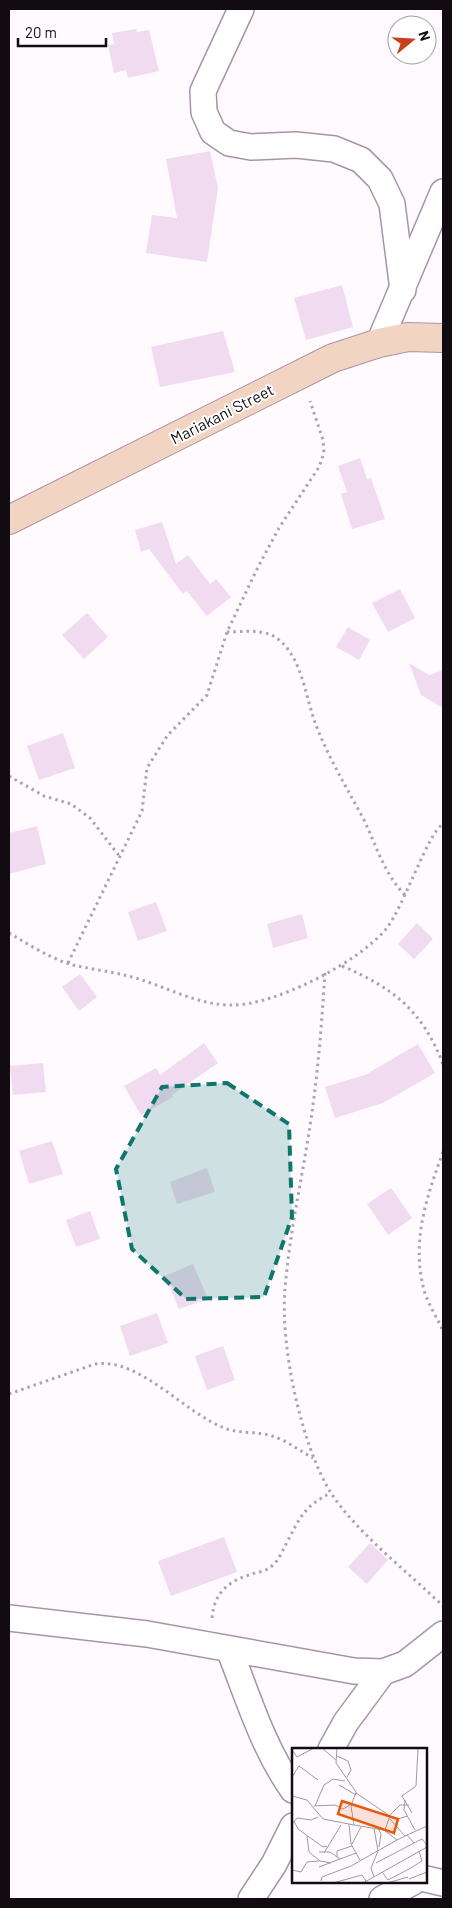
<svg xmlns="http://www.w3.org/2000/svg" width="452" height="1908" viewBox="0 0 452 1908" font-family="Barlow,sans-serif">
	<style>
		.building { fill: #f1dbf1 }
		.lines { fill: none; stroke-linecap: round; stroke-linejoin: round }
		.street-casing { stroke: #a894a8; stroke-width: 28 }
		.secondary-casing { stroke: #a894a8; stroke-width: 30 }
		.path { stroke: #aaa5aa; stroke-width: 3; stroke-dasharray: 2.5 4; stroke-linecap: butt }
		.street { stroke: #fff; stroke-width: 25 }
		.secondary { stroke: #f1d5c2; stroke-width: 28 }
		.marked { fill: #0f766e; fill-opacity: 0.2; stroke: #0f766e; stroke-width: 4; stroke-dasharray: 10 6; stroke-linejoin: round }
		.labels { text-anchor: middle; stroke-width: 4; stroke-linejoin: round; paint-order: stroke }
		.street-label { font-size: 16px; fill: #120b12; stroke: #fff }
		.inset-road { fill: none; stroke: #a09aa0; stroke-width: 1 }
		.view { fill: #e8590c; fill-opacity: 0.15; stroke: #e8590c; stroke-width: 2.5 }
		.inset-edge { fill: none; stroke: #120b12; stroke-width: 2.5 }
	</style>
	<rect width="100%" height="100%" fill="#fefafe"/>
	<g class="building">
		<polygon points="136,29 137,32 149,30 159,71 128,78 126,70 114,73 108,45 114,44 112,33"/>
		<polygon points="210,151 218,188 207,262 146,253 152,215 177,218 166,159"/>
		<polygon points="342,285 353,327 306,340 294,298"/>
		<polygon points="223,331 235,372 160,387 151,347"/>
		<polygon points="360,458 367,479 371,478 385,519 352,529 341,494 347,492 338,466"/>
		<polygon points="162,522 176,564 188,555 210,584 216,579 231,597 207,616 187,591 183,594 149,549 141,552 135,530"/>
		<polygon points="400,589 415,618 388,632 372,603"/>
		<polygon points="87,613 108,637 84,659 62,635"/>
		<polygon points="348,627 370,640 359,660 336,647"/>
		<polygon points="409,663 429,675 443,670 443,708 421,695"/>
		<polygon points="63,733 75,768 39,780 27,746"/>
		<polygon points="37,826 46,864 9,874 9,833"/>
		<polygon points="156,902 167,931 138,941 128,912"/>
		<polygon points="302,914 308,938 273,948 267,924"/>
		<polygon points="417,923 433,939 414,959 398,944"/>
		<polygon points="80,974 97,997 79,1011 62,987"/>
		<polygon points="204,1043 218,1063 172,1095 173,1097 141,1115 124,1086 156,1068 160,1075"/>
		<polygon points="418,1044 435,1073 383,1103 335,1118 325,1087 365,1075"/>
		<polygon points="43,1063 46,1092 13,1095 10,1066"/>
		<polygon points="52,1141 63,1174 29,1184 19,1151"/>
		<polygon points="207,1168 215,1192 177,1204 170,1182"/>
		<polygon points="391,1188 412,1218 388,1235 367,1204"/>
		<polygon points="90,1211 100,1239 76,1247 66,1220"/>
		<polygon points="193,1264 208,1299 179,1309 165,1276"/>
		<polygon points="157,1313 168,1343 130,1356 120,1326"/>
		<polygon points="223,1346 235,1380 207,1390 195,1356"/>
		<polygon points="224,1537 237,1572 171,1596 158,1561"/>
		<polygon points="370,1543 388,1560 367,1584 348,1567"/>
	</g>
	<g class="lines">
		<g class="street-casing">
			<g id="street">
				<polyline points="241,9 203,91 204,112 213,132 229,143 251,147 296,145 334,149 361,160 380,179 392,204 403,290"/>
				<polyline points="379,343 443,192"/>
				<polyline points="9,1618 147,1634 354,1671 383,1672 405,1664 443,1634"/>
				<path d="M229,1649C248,1697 263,1748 293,1790"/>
				<polyline points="331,1749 346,1722 383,1672"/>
				<polyline points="426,1879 443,1883"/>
				<polyline points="251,1899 274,1864 293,1826"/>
				<polyline points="382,1899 413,1882"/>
			</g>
		</g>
		<g class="secondary-casing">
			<polyline id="secondary" points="9,520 333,358 379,343 408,337 443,338"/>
		</g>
		<g class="path">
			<path d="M227,632C243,632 264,628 278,639C303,659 305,697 316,725C329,759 347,788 364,820C377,847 384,874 406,896"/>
			<polyline points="9,776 44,796 71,804 90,818 120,857"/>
			<path d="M9,933C28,944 48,957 69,964C88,969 109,971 128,976C162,984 197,1006 233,1005C276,1005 359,962 386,929C404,907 427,834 443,824"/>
			<polyline points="68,963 142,811 147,768 167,736 207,695 227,632 258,567 279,528 319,467 324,453 323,440 310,401"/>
			<path d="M342,966C393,988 422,1010 443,1064"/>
			<path d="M325,973C322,1017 319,1061 313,1105C305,1166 290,1227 285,1289C280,1345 301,1445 331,1493C357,1533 408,1572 443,1606"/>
			<path d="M443,1152C427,1196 412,1238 423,1286C426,1301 437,1317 443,1331"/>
			<path d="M9,1394L95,1364C140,1357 186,1415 227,1429C242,1434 258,1431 272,1436C286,1440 300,1451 313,1458"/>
			<path d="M212,1618C214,1593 228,1581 252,1574C259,1572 267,1571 273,1565C278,1561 282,1552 285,1546C299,1520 303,1506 331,1493"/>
		</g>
		<use href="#street" class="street"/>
		<use href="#secondary" class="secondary"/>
	</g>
	<path class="marked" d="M227,1083L289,1124L292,1217L264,1297L186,1299L132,1249L116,1169L162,1087Z"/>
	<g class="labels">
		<g class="street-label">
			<text transform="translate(222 414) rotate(-27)" y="6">Mariakani Street</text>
		</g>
	</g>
	<g transform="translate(292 1748)">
		<rect width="135" height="135" fill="#fefafe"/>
		<path class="inset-road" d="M30,0L44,12M45,0L44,15L64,44L59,58L62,77L92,82L105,92L115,87L122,95L130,91L135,97M0,2L5,9L22,0M45,8L56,13L59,22L55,29M0,29L7,18L26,32M47,37L64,47M64,45L98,68L93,82M0,48L15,52L31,71L62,77M113,52L112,62L123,82M22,58L43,57L51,61L58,57M23,58L32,37L41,31L53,33M120,65L110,48L124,38L126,0M97,68L108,57H117M98,71L113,88M2,73L6,81L31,99L35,98M0,76L5,70L19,72L26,69M57,76L59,96L68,112M86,80L89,86L87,99M102,87L105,71L116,68M115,87L135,78M15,88L17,104L28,113L39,115M60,96L69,79M27,104H38L48,111M32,105L49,77M45,109V103L60,98M84,115L122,95M27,119L64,105M0,122L9,124L15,114L27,113M90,124L96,132L117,121L130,113L127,103M82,129L79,120L86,103L82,80M117,131L135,124M29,133L30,129L59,118L105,92M41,135L70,127L74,133M71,135L135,99M95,135L116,129"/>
		<path class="view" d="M50,53L106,71L102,85L46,66Z"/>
		<rect width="135" height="135" class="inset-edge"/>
	</g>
	<rect width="452" height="1908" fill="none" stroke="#120b12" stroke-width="20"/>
	<g transform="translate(412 40) rotate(72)"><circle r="24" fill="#ffffff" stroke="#a09da0"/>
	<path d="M0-4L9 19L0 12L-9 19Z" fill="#c83e1f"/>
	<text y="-8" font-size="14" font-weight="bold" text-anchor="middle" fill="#120b12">N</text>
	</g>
	<path d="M18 38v8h88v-8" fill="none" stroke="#120b12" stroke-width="2.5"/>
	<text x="25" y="38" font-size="15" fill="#120b12" stroke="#ffffff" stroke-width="4" paint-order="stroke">20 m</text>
</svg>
